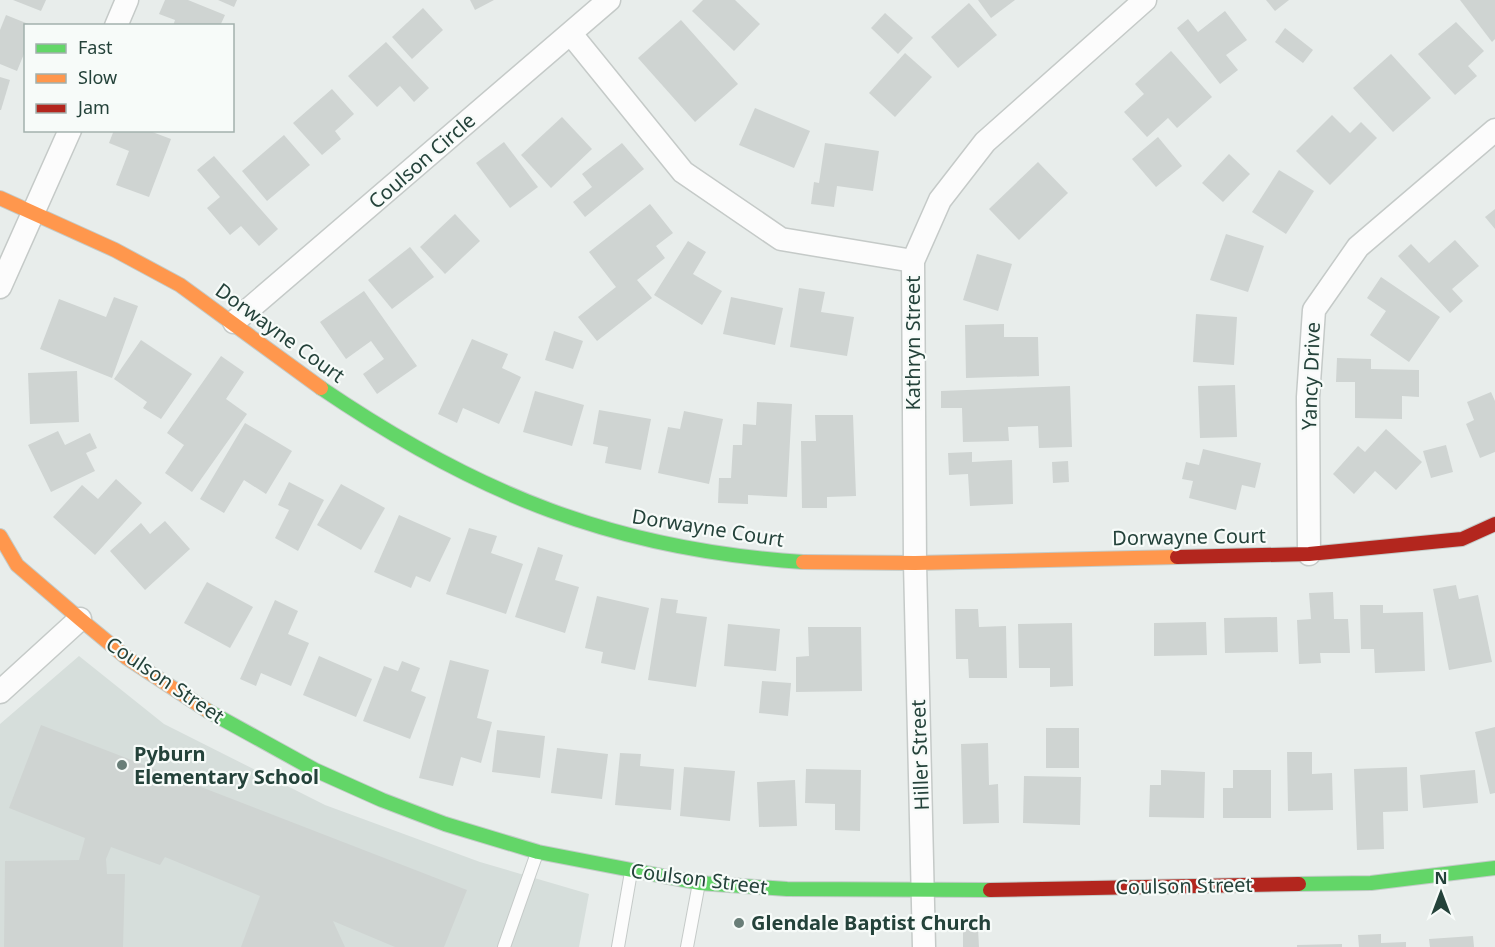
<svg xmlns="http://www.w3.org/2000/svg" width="1495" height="947" viewBox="0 0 1495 947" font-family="'Noto Sans',sans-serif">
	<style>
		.built { fill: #d6dedb }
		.building { fill: #cfd4d2 }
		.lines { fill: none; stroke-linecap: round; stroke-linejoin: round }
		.lane-casing { stroke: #c5cac8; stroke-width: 14 }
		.street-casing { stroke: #c5cac8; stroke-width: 25 }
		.fast-casing { stroke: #c3cbc8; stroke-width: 16 }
		.slow-casing { stroke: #c3cbc8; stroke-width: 16 }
		.jam-casing { stroke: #c3cbc8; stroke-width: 16 }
		.lane { stroke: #fcfcfc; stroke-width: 12 }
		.street { stroke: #fcfcfc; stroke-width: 22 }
		.fast { stroke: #63d668; stroke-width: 14 }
		.slow { stroke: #ff974d; stroke-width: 14 }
		.jam { stroke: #b3261e; stroke-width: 14 }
		.poi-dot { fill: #697e78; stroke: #f7fbf9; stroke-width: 2 }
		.labels { text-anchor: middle; stroke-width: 4.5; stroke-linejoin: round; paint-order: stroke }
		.street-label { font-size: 20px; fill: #24423a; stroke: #f7fbf9 }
		.poi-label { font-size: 20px; font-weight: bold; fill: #24423a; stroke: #f7fbf9; text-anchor: start }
	</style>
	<rect width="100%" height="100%" fill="#e8edeb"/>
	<polygon class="built" points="79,656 164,724 325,805 480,862 589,894 579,947 0,947 0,724"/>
	<g class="building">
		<polygon points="13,0 46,0 41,11"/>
		<polygon points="165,0 188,0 225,15 220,26 173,26 175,20 159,14"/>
		<polygon points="218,0 237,0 234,7"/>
		<polygon points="470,0 494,0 475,10"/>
		<polygon points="703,0 735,0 760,24 734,51 692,11"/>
		<polygon points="978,0 1015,0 991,18"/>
		<polygon points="1266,0 1289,0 1275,11"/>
		<polygon points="1460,0 1495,0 1495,39 1492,42"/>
		<polygon points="969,3 997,35 958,68 931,37"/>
		<polygon points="423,8 443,30 412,59 392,37"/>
		<polygon points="1225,11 1247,40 1226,55 1238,70 1220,84 1177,28 1188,19 1198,32"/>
		<polygon points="885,13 913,38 898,54 871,28"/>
		<polygon points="6,15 31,25 26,26 26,49 17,71 0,64 0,30"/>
		<polygon points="681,20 738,84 695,122 638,58"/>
		<polygon points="1456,22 1484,51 1468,66 1477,76 1455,95 1418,54"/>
		<polygon points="1285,28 1313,50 1303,63 1275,42"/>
		<polygon points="386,42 429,88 414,102 400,86 377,107 348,76"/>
		<polygon points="1171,51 1212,97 1177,128 1168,118 1147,137 1124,112 1144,94 1135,84"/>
		<polygon points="905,53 932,77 895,117 869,93"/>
		<polygon points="1391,54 1431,98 1393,132 1353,88"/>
		<polygon points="0,77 10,80 1,110 0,110"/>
		<polygon points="332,89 354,114 335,131 341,139 322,155 293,123"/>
		<polygon points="755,108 810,131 794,168 739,145"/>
		<polygon points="1332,115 1350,133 1361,122 1377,138 1330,185 1296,151"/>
		<polygon points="562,117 592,149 551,188 521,155"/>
		<polygon points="114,130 147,130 171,139 149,197 116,185 129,151 109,143"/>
		<polygon points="284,135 310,165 267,201 242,171"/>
		<polygon points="1158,137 1182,166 1156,187 1132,159"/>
		<polygon points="504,142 538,187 510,208 476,163"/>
		<polygon points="622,143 644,169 585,217 573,202 592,187 582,174"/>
		<polygon points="825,143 879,151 873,191 837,186 834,207 811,204 814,182 819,183"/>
		<polygon points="1229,154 1250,174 1223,202 1202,183"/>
		<polygon points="214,156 278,229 259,246 241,226 230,235 207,208 220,197 197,170"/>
		<polygon points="1038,162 1068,193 1019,240 989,209"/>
		<polygon points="1279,170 1314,191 1286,234 1252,212"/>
		<polygon points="650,204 673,233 656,246 665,258 637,280 652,298 597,341 578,317 616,287 589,252"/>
		<polygon points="1495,209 1495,229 1485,217"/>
		<polygon points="455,214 480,241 445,274 420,247"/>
		<polygon points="1226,234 1264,246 1248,292 1210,280"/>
		<polygon points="1455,240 1479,266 1452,289 1463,301 1450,313 1398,256 1411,244 1429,263"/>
		<polygon points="688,241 706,252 693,274 722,291 702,325 654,295"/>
		<polygon points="410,247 434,277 392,309 368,280"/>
		<polygon points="977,254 1012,264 998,311 963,300"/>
		<polygon points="1381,277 1440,317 1409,362 1370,335 1386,311 1367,298"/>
		<polygon points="799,288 825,292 821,312 854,317 847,356 790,347"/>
		<polygon points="364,291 417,366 377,394 363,374 384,359 371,341 346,359 320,322"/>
		<polygon points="114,297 138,306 112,378 40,349 59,299 106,317"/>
		<polygon points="731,297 783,308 775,345 723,334"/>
		<polygon points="1196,314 1237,317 1234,365 1193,362"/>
		<polygon points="1004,324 1004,337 1038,337 1039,376 966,378 965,325"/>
		<polygon points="554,331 583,341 573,369 545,360"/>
		<polygon points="472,339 508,354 502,368 521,377 499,424 463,408 457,423 438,414"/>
		<polygon points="141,340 192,374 161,419 143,408 147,402 114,379"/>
		<polygon points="221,356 244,372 226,399 247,414 192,492 165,473 184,445 167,433"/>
		<polygon points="1337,358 1371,359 1371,369 1419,370 1419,397 1402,396 1402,419 1355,418 1355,382 1336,382"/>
		<polygon points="77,371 79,422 30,424 28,373"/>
		<polygon points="1235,385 1237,437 1200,438 1198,386"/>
		<polygon points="1070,386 1072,447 1039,448 1038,426 1008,427 1009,441 963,442 962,408 941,408 941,391"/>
		<polygon points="535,391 584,405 572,446 523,432"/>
		<polygon points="1491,392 1495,401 1495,452 1480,458 1466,424 1474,420 1467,402"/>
		<polygon points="757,402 792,404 787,497 748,495 748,504 718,503 719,478 731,478 733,445 742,445 743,424 756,425"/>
		<polygon points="599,410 651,419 641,470 605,463 608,447 593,444"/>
		<polygon points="684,411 723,419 709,484 658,473 668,427 680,429"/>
		<polygon points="815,415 853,415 856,496 827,497 827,508 802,508 801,441 816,441"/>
		<polygon points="245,423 292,451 266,494 244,480 224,513 200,499"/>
		<polygon points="1386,429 1422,462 1396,490 1375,471 1354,494 1333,474 1358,446 1365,452"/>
		<polygon points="58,431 65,445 90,433 97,448 86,453 95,471 51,492 28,445"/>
		<polygon points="1446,445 1453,472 1431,478 1423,451"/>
		<polygon points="1203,449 1261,463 1255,488 1242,485 1236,510 1189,498 1193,481 1182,479 1186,462 1199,465"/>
		<polygon points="972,452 972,462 1012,460 1013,504 970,506 968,474 949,475 948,453"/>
		<polygon points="1068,461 1069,482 1053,483 1052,462"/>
		<polygon points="116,479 142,503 95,555 53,517 82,485 98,499"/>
		<polygon points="289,482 324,500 298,551 275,538 289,510 278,505"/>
		<polygon points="341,484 385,508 361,550 317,525"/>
		<polygon points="399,515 451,538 430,582 416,576 411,588 374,572"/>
		<polygon points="165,521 190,549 145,590 110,551 141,523 150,534"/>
		<polygon points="469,528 497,536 491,553 523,564 506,614 446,594"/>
		<polygon points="538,547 563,555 555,580 579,587 565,633 515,617"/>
		<polygon points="207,582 253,607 230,648 184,623"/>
		<polygon points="1456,585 1459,599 1478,595 1492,662 1449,670 1433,589"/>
		<polygon points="1333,592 1334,619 1348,619 1350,653 1320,653 1321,663 1299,664 1297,620 1311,619 1309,593"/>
		<polygon points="597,596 649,608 635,670 601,663 603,652 585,648"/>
		<polygon points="661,598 678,600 676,613 707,617 696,687 648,680"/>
		<polygon points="275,600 298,611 288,634 309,643 291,686 261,673 256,686 240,679"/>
		<polygon points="1360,605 1383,605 1383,613 1423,612 1425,671 1375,673 1374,649 1361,649"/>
		<polygon points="955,609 978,609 979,627 1006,626 1007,678 969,678 968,659 956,659"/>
		<polygon points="1277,617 1278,652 1225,653 1224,618"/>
		<polygon points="1206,622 1207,655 1154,656 1154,623"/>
		<polygon points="1072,623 1073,686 1050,687 1050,668 1019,668 1018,624"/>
		<polygon points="728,624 780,629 776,671 724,666"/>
		<polygon points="808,627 861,627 862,691 796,692 796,657 809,656"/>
		<polygon points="319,656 372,679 356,717 303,695"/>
		<polygon points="450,660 489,670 477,718 492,722 481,763 461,757 453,786 419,778"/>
		<polygon points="402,661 420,668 411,691 426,697 410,739 363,721 384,666 398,671"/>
		<polygon points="762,681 791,683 788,716 759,713"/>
		<polygon points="41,725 467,890 444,947 395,947 333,921 345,947 241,947 260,896 165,857 160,865 111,847 106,859 107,874 125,874 123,947 4,947 5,861 79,860 85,838 9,808"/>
		<polygon points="1495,727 1495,793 1490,794 1475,732"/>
		<rect x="1046" y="728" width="33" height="40"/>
		<polygon points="497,730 545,736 540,778 492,772"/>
		<polygon points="988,743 989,785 998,784 999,823 963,824 961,744"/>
		<polygon points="557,748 608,754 602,799 551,793"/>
		<polygon points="1287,752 1312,752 1312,774 1332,773 1333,810 1288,811"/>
		<polygon points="620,753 641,754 640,766 674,769 671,810 615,805"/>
		<polygon points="684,767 735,771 730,821 680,816"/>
		<polygon points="1407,767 1408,811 1383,812 1384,849 1357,850 1354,769"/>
		<polygon points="806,769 861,770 860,831 835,830 835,804 805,803"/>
		<polygon points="1161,770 1205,772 1204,818 1149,817 1150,785 1161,785"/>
		<polygon points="1233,770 1271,770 1271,818 1223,818 1223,788 1233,788"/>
		<polygon points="1475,770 1478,803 1423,808 1420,775"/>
		<polygon points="1024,776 1081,777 1080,825 1023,823"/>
		<polygon points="795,780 797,826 759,827 757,782"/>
		<polygon points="963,929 978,929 979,947 963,947"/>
		<polygon points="1381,934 1381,943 1406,942 1406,947 1359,947 1358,935"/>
		<polygon points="1473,936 1474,947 1430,947 1429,939"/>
		<polygon points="1342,944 1342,947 1297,947 1297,945"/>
	</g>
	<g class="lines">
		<g class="lane-casing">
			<g id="lane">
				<polyline points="504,947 537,853"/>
				<polyline points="618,947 631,872"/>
				<polyline points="687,947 699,883"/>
			</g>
		</g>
		<g class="street-casing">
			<g id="street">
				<polyline points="116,26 127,0"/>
				<polyline points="571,34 683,172 781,239 913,261"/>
				<polyline points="0,287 70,130"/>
				<polyline points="234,322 609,0"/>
				<polyline points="1309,554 1308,397 1314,310 1358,247 1495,130"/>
				<polyline points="0,692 80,619"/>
				<polyline points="924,947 915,563 913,261 940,200 985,142 1145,0"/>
			</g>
		</g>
		<g class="fast-casing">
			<g id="fast">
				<path d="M321,388C477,494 615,550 803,562"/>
				<polyline points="208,711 315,770 382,800 445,824 538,852 699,883 787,889 990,890"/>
				<polyline points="1299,884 1371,883 1495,868"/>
			</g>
		</g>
		<g class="slow-casing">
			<g id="slow">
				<polyline points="0,198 115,250 180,285 321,388"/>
				<polyline points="0,536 17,565 80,619 127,658 208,711"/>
				<polyline points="803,562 915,563 1177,557"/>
			</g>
		</g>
		<g class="jam-casing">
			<g id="jam">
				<polyline points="1177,557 1309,554 1462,539 1495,524"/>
				<polyline points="990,890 1299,884"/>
			</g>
		</g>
		<use href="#lane" class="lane"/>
		<use href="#street" class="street"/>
		<use href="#fast" class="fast"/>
		<use href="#slow" class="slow"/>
		<use href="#jam" class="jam"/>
	</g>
	<g class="poi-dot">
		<circle cx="122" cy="765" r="6"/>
		<circle cx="739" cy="923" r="6"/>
	</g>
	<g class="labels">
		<g class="street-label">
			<text transform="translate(422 161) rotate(-41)" y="7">Coulson Circle</text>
			<text transform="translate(280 333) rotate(36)" y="7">Dorwayne Court</text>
			<text transform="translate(913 343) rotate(-90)" y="7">Kathryn Street</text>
			<text transform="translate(1311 376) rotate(-88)" y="7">Yancy Drive</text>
			<text transform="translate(708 528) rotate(9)" y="7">Dorwayne Court</text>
			<text transform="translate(1189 537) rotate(-1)" y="7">Dorwayne Court</text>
			<text transform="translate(165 680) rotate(34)" y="7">Coulson Street</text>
			<text transform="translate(920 755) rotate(-92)" y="7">Hiller Street</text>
			<text transform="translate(699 879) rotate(7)" y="7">Coulson Street</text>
			<text transform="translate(1184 886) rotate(-1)" y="7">Coulson Street</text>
		</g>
		<g class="poi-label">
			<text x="134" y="761">Pyburn<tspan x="134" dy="23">Elementary School</tspan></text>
			<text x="751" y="930">Glendale Baptist Church</text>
		</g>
	</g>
	<rect x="24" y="24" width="210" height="108" fill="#f7fbf9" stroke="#a3b1ad" stroke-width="1.5"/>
	<rect x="36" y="44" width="30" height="9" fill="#63d668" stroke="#a3b1ad" stroke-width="1.5"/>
	<text x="78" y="54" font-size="18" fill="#24423a">Fast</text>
	<rect x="36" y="74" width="30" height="9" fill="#ff974d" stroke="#a3b1ad" stroke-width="1.5"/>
	<text x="78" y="84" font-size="18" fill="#24423a">Slow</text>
	<rect x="36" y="104" width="30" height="9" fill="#b3261e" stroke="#a3b1ad" stroke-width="1.5"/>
	<text x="78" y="114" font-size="18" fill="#24423a">Jam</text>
	<g transform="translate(1441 893)" stroke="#f7fbf9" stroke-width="4.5" paint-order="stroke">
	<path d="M0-4.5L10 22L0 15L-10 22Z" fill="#24423a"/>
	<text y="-9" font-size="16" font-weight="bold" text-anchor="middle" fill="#24423a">N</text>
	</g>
</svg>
